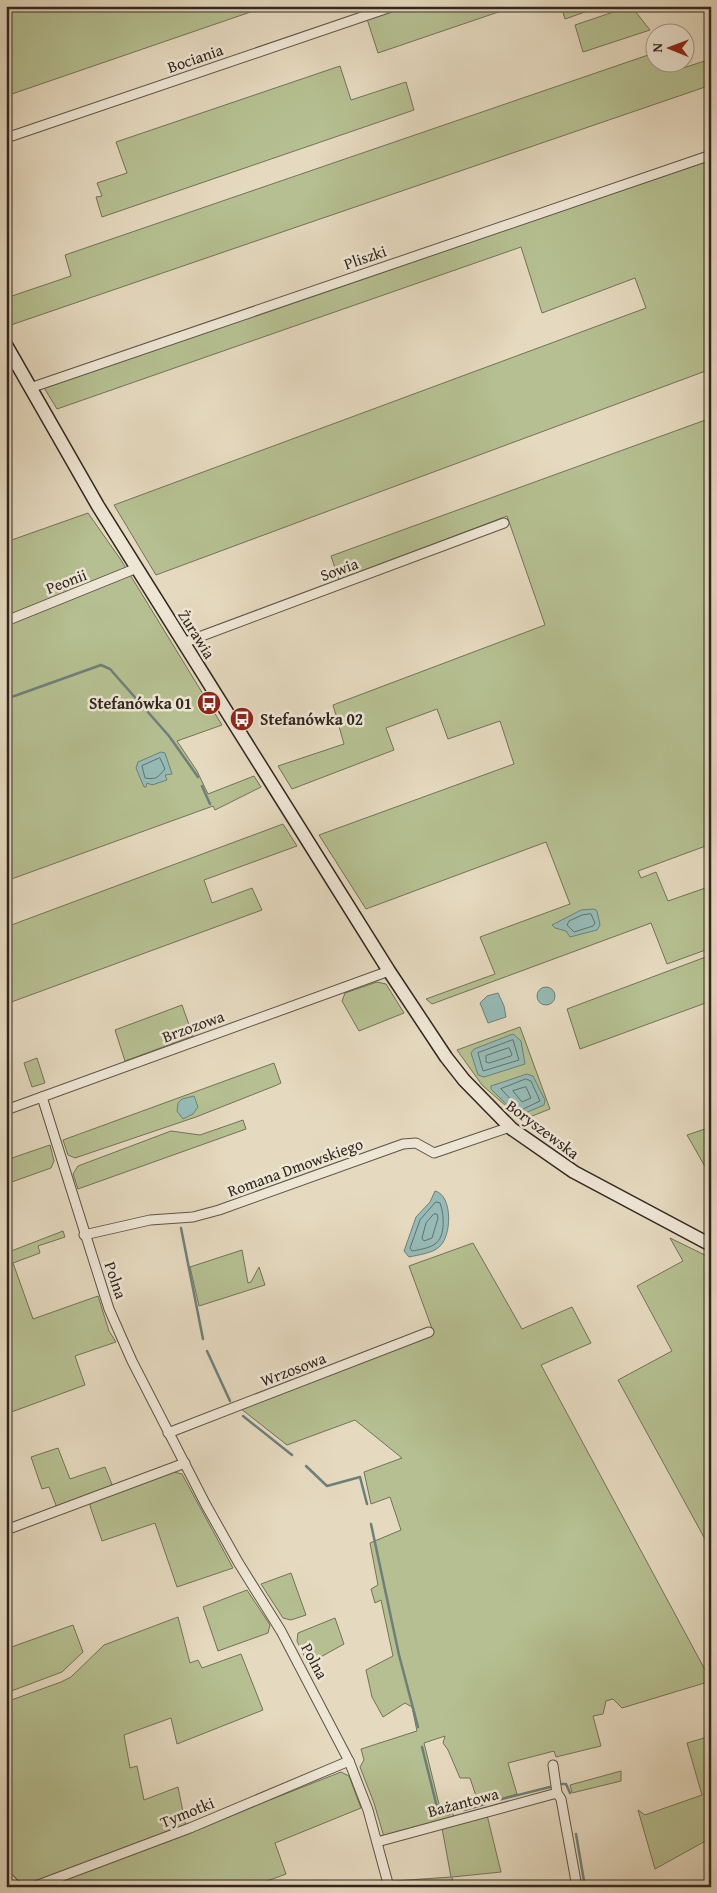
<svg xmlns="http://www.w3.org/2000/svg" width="717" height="1893" viewBox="0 0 717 1893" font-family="'Gentium Book Plus',serif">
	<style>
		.green { fill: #b5bf91; stroke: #737258 }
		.water { fill: #96bab5; stroke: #6e7f79 }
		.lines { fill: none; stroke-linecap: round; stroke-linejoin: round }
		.shore { stroke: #64706a; stroke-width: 1 }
		.stream { stroke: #6e7f79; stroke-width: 2.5 }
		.street-casing { stroke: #5e5347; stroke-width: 11 }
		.secondary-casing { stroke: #31261f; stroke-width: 15 }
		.street { stroke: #eee6d5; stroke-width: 9 }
		.secondary { stroke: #eee6d5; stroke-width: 12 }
		.labels { text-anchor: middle; stroke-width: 5; stroke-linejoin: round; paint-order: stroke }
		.street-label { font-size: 16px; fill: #31261f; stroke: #eee6d5 }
		.poi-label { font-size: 16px; font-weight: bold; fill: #31261f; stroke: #eee6d5; text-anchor: end }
	</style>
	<rect width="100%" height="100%" fill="#e5d9bf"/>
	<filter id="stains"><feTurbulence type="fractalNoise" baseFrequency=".004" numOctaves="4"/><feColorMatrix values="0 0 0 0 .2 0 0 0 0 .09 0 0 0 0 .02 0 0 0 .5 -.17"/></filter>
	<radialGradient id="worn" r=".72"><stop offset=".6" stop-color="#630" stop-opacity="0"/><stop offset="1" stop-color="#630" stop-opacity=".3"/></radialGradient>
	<g class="green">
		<polygon points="6,6 268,6 6,96"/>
		<polygon points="403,6 516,6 378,53 367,19"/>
		<polygon points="561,6 602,6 565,19"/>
		<polygon points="631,6 650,30 583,52 575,25"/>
		<polygon points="654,53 654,62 678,63 683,68 711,59 711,85 8,326 6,324 6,298 71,276 65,255"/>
		<polygon points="340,66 351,100 406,82 414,110 102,217 96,197 102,196 97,183 127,173 116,142"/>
		<polygon points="711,159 711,369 156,575 114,505 646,308 635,278 542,313 521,247 57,409 43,386"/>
		<polygon points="711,418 711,805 707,807 711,817 711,844 638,871 641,878 656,872 668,901 711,886 711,948 667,964 651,923 432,1004 426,999 495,974 480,937 570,904 546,842 366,909 319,835 514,764 500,721 448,739 437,709 386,728 394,750 292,789 278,766 344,744 333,705 545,625 507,516 339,580 331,556"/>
		<polygon points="88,513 121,560 222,725 177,741 197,771 208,794 254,776 261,787 215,810 213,806 6,881 6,542"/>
		<polygon points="283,824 297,846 204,880 212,903 252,888 262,910 6,1004 6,927"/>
		<polygon points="711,955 711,1001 580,1049 567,1009"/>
		<polygon points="377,982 386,984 404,1013 359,1031 342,1001 345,993"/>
		<polygon points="182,1005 193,1036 125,1061 115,1030"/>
		<polygon points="520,1027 550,1109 522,1120 482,1085 457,1050"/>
		<polygon points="37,1058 45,1083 32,1087 24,1063"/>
		<polygon points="274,1063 281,1083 277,1085 196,1117 75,1158 68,1155 63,1140"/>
		<polygon points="243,1120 246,1129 78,1189 73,1174 78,1166 171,1131 200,1135"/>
		<polygon points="711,1127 711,1177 687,1135"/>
		<polygon points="50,1145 54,1161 51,1168 6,1184 6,1160"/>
		<polygon points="63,1231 65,1237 38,1246 40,1253 13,1263 33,1319 98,1296 109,1331 116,1342 75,1356 85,1385 6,1414 6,1253"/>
		<polygon points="670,1238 711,1258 711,1550 618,1380 672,1351 637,1286 683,1261"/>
		<polygon points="473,1243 522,1329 572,1307 591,1343 541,1365 711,1681 622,1708 613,1699 606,1701 603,1714 593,1716 601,1746 556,1757 554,1751 508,1763 517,1794 479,1805 470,1778 460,1778 448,1750 443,1743 445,1736 424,1743 441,1812 452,1811 454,1817 384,1837 374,1803 360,1767 364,1760 361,1749 417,1731 412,1707 405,1703 383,1717 372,1697 366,1670 393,1656 381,1600 375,1603 371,1589 378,1585 370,1543 401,1530 390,1497 371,1504 364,1472 402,1458 355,1420 287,1445 240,1408 434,1334 409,1266"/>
		<polygon points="242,1250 248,1283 251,1282 259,1267 265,1285 199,1306 190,1267"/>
		<polygon points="58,1448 70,1479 105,1467 113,1487 57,1508 49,1487 42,1489 31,1457"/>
		<polygon points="174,1472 182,1474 233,1568 177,1587 155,1523 102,1541 90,1506 91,1502"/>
		<polygon points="291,1573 306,1615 291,1620 283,1618 261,1584"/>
		<polygon points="247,1590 270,1625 268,1633 218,1651 203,1607"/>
		<path d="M178,1617L190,1663L198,1660L202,1668L241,1654L263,1710L177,1744L171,1718L124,1735L130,1768L137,1766L144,1800L178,1787L186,1827L34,1883C18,1883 10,1879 6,1862V1702L61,1682L71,1677L104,1645Z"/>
		<polygon points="335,1618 344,1644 308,1664 297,1641 298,1633"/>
		<polygon points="73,1625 83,1652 62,1672 6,1693 6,1649"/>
		<polygon points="711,1736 711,1838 655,1869 638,1810 645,1815 702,1795 687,1743"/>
		<polygon points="621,1771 621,1781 572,1793 570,1785"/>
		<polygon points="341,1772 349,1776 361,1808 275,1843 286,1874 267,1881 268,1887 41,1887 196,1829"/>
		<polygon points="487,1815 501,1872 452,1877 453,1887 395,1887 394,1881 451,1877 442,1828"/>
	</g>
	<g class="water">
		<polygon points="161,752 165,753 172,774 165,775 167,780 152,785 147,783 146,787 144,787 136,768 138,762"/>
		<polygon points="594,909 597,911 600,925 597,930 570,937 566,931 555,928 552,925 581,910"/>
		<circle cx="546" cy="996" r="9"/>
		<polygon points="498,993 504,1006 506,1017 488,1023 480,1003 487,996"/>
		<polygon points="513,1034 521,1041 525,1064 484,1077 478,1075 471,1053 474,1049"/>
		<polygon points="527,1074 533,1076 545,1100 544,1105 518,1116 491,1089 491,1086"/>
		<polygon points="194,1096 198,1107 193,1114 183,1119 177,1111 178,1103 182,1099"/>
		<path d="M435,1191C453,1195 452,1237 439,1247C433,1253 418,1255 409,1257L404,1251L416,1217L430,1202Z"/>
	</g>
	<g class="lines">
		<g class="shore">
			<path d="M160,758L165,769C158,777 157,780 145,778L142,766Z"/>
			<polygon points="591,914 595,923 593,926 574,932 567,925 569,921 582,915"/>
			<polygon points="513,1040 519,1060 483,1071 478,1053"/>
			<polygon points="509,1048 512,1054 511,1056 489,1063 486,1062 486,1056"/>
			<polygon points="526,1079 531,1081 540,1101 521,1110 501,1089"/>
			<polygon points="526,1087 531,1098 522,1102 513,1091"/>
			<path d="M436,1202L440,1203C444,1213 446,1237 435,1244C430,1248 418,1250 412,1251L410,1248L420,1220Z"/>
			<polygon points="434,1214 437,1214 438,1218 432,1238 424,1241 422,1238 426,1223"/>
		</g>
		<g class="stream">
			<polyline points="6,699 101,665 110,669 169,736 198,777"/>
			<polyline points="202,786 210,804"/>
			<polyline points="181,1228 203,1339"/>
			<polyline points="207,1351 230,1401"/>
			<polyline points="243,1416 292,1455"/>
			<polyline points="306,1466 327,1486 360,1477 367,1504"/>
			<polyline points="371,1524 399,1655 418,1727"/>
			<polyline points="422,1747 438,1811 441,1814 449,1814"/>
			<polyline points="562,1784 566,1784 570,1793"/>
			<polyline points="498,1800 550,1787"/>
			<polyline points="464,1810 485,1804"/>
			<polyline points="576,1834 585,1887"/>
		</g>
		<g class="street-casing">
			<g id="street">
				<polyline points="6,138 394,6"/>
				<polyline points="30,388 711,155"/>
				<polyline points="6,621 137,568"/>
				<polyline points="183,643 504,523"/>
				<polyline points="42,1097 109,1309 132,1361 206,1505 238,1562 281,1631 349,1761 368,1810 389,1887"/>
				<polyline points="6,1110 389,971"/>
				<polyline points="84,1235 150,1220 193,1217 219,1210 403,1144 416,1143 434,1153 510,1127"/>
				<polyline points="168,1433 429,1332"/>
				<polyline points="6,1530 185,1463"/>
				<polyline points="553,1765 557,1793"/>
				<polyline points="377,1842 557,1793 561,1799 577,1887"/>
				<polyline points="6,1875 17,1887"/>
				<polyline points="33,1887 190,1828 349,1761"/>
			</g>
		</g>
		<g class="secondary-casing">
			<polyline id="secondary" points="6,345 98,506 389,971 446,1057 464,1080 512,1129 574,1172 711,1245"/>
		</g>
		<use href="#street" class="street"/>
		<use href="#secondary" class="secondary"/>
	</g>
	<defs>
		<g id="bus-disc" transform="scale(1.25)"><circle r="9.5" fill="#8f2418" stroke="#eee6d5"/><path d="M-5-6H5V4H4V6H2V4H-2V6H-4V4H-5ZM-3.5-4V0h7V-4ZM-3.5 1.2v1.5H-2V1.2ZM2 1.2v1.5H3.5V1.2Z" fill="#fff"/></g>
	</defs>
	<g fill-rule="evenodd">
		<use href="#bus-disc" x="209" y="703"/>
		<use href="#bus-disc" x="242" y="719"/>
	</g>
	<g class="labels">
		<g class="street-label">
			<text transform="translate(195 58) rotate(-19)" y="6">Bociania</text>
			<text transform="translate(365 257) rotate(-19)" y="6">Pliszki</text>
			<text transform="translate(339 569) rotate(-20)" y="6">Sowia</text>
			<text transform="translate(66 581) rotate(-21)" y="6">Peonii</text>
			<text transform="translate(197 634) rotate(58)" y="6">Żurawia</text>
			<text transform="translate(193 1026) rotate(-20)" y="6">Brzozowa</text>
			<text transform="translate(543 1129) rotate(37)" y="6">Boryszewska</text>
			<text transform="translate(295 1167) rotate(-20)" y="6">Romana Dmowskiego</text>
			<text transform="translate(116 1280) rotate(71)" y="6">Polna</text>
			<text transform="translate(293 1369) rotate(-21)" y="6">Wrzosowa</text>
			<text transform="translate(315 1661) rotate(62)" y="6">Polna</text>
			<text transform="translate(463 1802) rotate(-15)" y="6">Bażantowa</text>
			<text transform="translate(187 1812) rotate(-22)" y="6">Tymotki</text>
		</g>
		<g class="poi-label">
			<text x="192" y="709">Stefanówka 01</text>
			<text x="260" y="725" text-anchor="start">Stefanówka 02</text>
		</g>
	</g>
	<rect width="717" height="1893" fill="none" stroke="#e5d9bf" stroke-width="25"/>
	<rect x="8" y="8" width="702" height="1878" fill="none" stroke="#31261f" stroke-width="2.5"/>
	<rect x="12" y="12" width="692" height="1868" fill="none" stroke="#31261f"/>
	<g transform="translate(670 48) rotate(271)"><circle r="24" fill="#eee6d5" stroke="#a2998c"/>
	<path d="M0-4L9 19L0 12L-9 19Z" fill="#8f2418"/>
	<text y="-8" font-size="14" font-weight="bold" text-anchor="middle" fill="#31261f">N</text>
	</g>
	<rect width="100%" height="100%" filter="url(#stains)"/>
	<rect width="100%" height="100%" fill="url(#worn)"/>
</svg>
